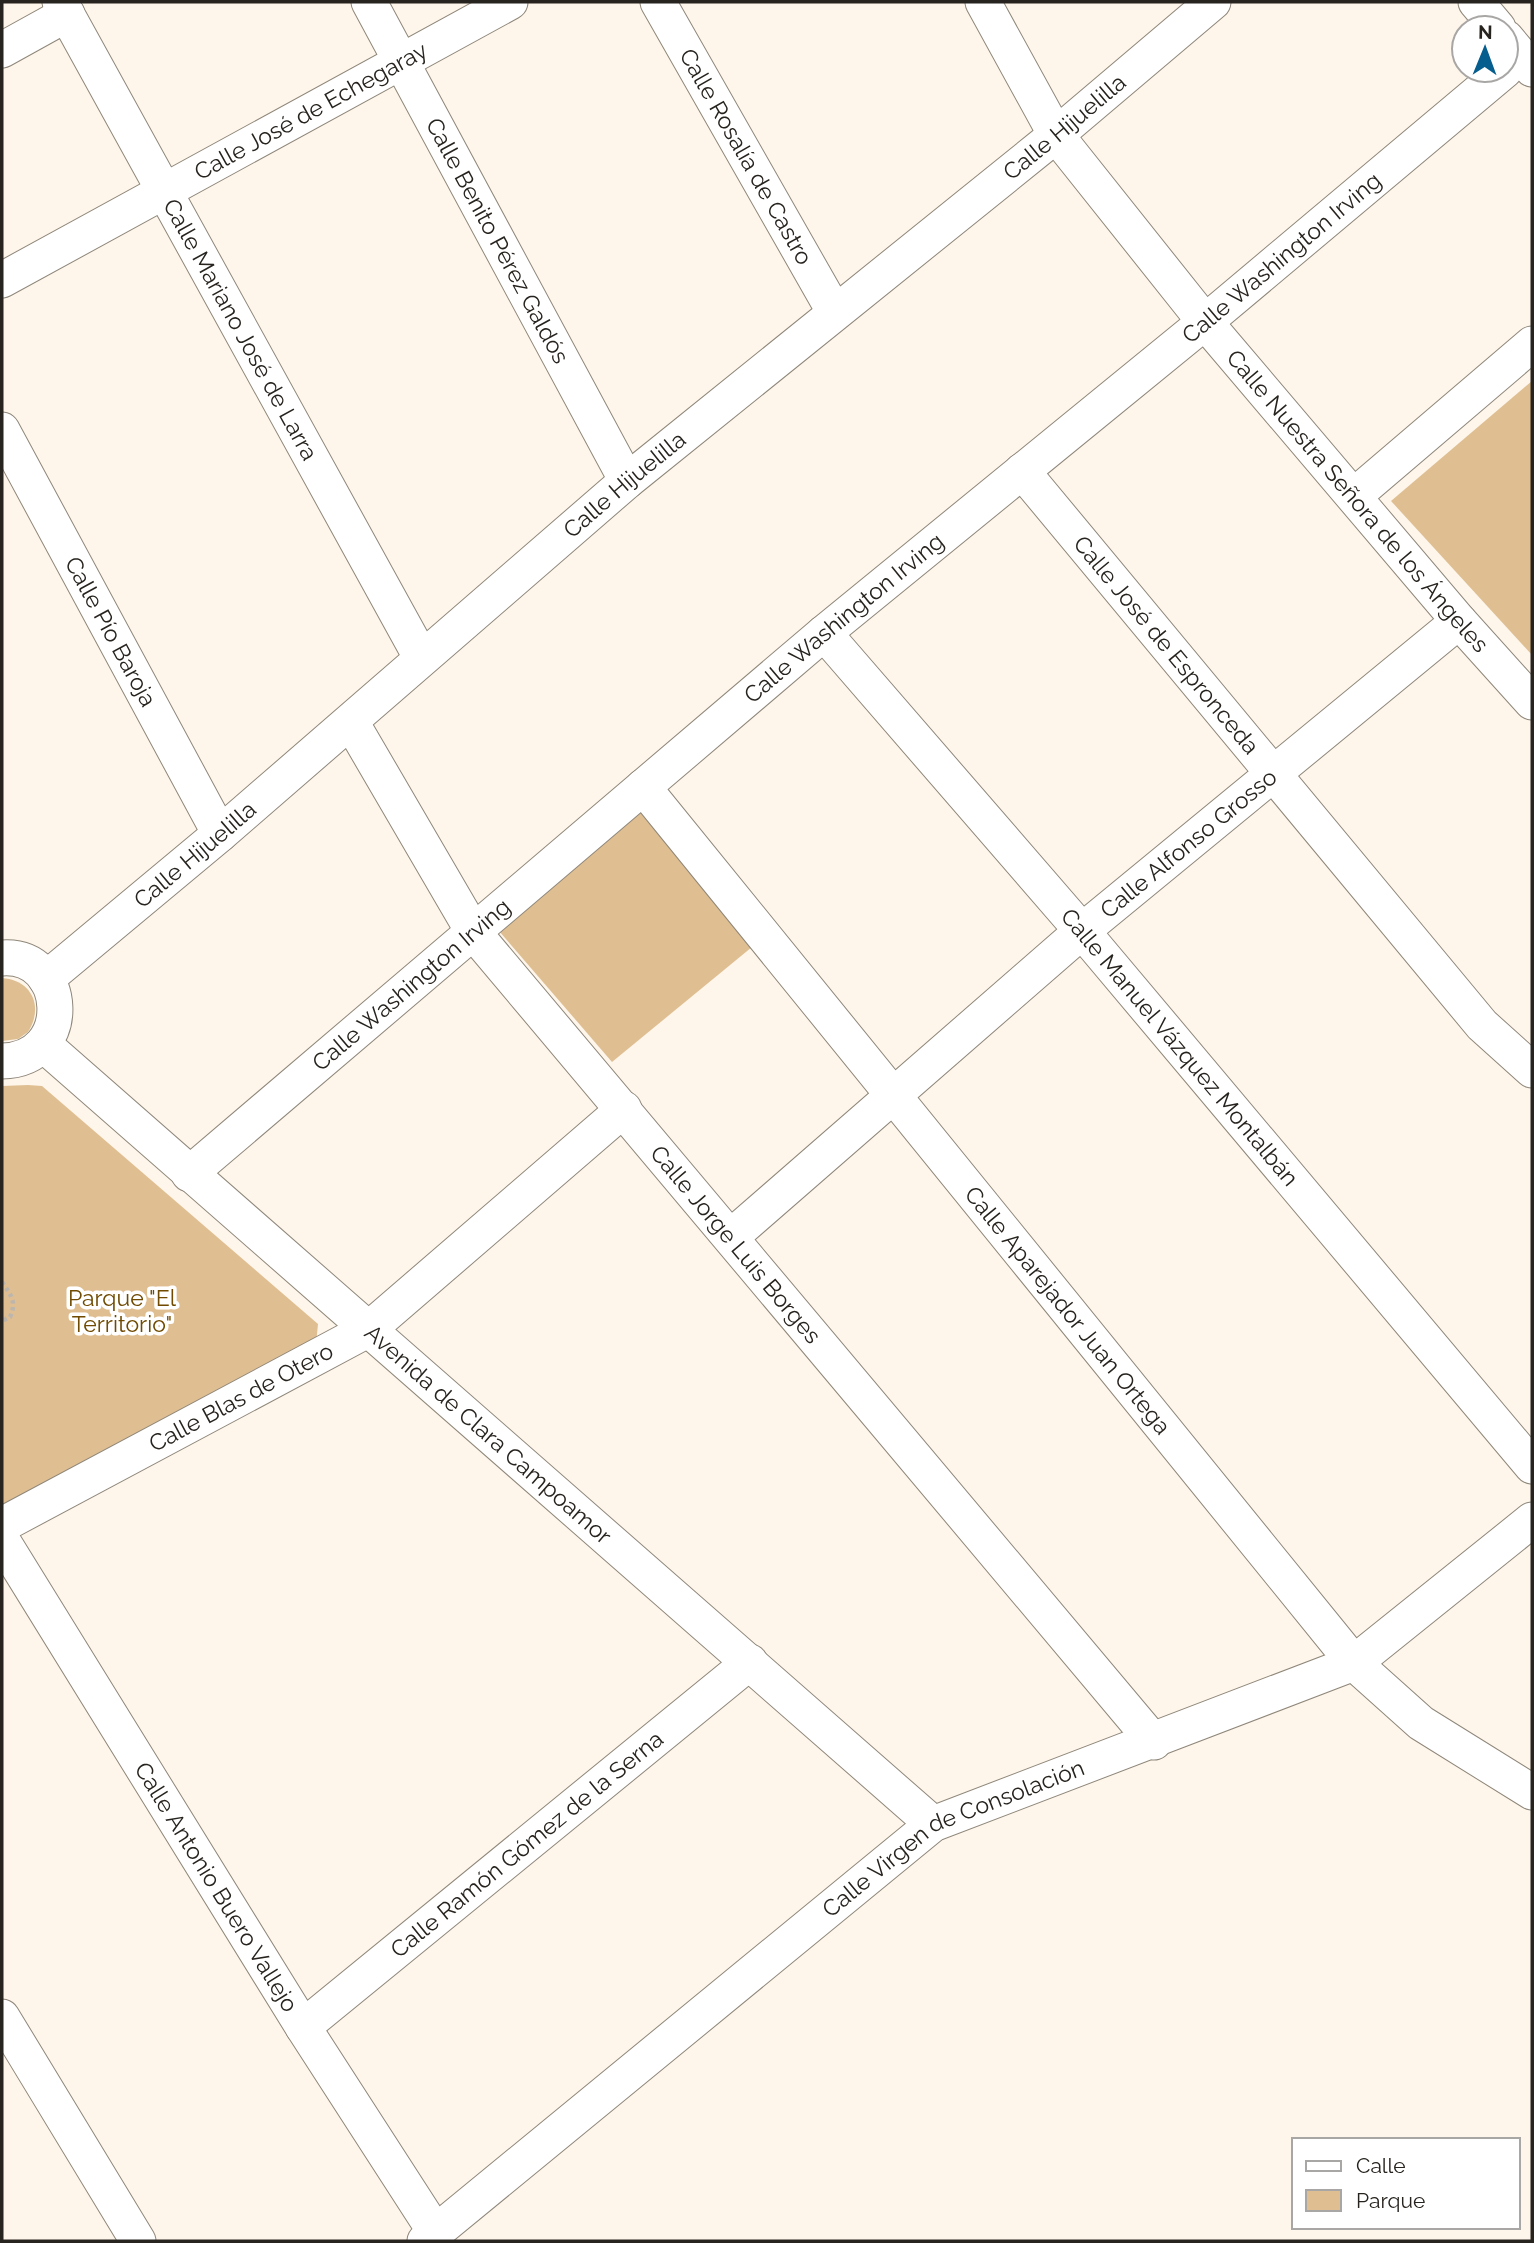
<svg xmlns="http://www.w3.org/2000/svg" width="1534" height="2243" viewBox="0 0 1534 2243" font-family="Raleway,sans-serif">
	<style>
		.green { fill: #dfbf92 }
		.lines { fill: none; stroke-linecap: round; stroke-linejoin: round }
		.minor-casing { stroke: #8f877a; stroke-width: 37 }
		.path { stroke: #bdb6ad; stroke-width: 4.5; stroke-dasharray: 3.5 3.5; stroke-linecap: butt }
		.minor { stroke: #fff; stroke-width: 35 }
		.labels { text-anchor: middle; stroke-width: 7; stroke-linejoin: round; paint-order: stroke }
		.street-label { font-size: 23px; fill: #27231e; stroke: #fff }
		.park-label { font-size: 23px; fill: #6f4a00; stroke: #fff }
	</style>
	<rect width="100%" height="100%" fill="#fef6eb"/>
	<g class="green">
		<polygon points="1532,381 1532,655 1391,501"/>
		<polygon points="640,812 752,947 612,1062 499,931"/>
		<path d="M2,978C32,980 44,1007 28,1032L18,1039L2,1041Z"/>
		<polygon points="28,1085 42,1086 318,1324 316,1344 2,1508 2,1086"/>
	</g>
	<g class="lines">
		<g class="minor-casing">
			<g id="minor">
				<path id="s1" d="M60,2L421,657"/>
				<path id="s2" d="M369,2L627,481"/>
				<path id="s3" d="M658,2L834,311"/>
				<path id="s4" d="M983,2L1056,135L1205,322L1459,621L1532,702"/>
				<polyline points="1476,2 1498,28"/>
				<polyline points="1506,38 1532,69"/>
				<polyline points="2,50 67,14"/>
				<path id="s5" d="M2,280L510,2"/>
				<path id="s6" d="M2,430L220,834"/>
				<path id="s7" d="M1022,471L1482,1025L1532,1070"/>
				<polyline points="1354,496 1532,344"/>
				<path id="s8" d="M824,633L1082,931L1532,1466"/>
				<path id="s9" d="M351,722L474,933L1154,1742"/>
				<path id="s10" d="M643,787L1354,1663L1421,1723L1532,1792"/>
				<path d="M2,958C69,953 76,1060 2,1061"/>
				<path id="s11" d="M46,979L220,834L627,481L1056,135L1213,2"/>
				<path id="s12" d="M43,1044L933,1824"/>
				<path id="s13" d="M189,1174L824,633L1205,322L1505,70"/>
				<path id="s14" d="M732,1236L1082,931L1459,621"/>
				<path id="s15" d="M2,1525L369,1329L624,1109"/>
				<path id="s16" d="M2,1540L303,2027L436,2233"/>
				<polyline points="2,2017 138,2241"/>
				<path id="s17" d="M303,2027L750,1662"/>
				<path id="s18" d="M425,2241L933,1824L1354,1663L1532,1520"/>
			</g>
		</g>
		<path class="path" d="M2,1282C11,1295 17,1302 10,1317L2,1321"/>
		<use href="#minor" class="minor"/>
	</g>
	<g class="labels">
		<g class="street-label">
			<text dy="8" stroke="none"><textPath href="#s5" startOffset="352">Calle José de Echegaray</textPath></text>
			<text dy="8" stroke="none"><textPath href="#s11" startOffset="1328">Calle Hijuelilla</textPath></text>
			<text dy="8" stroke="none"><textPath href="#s3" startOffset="178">Calle Rosalía de Castro</textPath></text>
			<text dy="8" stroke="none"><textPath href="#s2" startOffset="271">Calle Benito Pérez Galdós</textPath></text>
			<text dy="8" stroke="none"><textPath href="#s13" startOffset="1426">Calle Washington Irving</textPath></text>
			<text dy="8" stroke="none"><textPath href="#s1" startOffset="374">Calle Mariano José de Larra</textPath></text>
			<text dy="8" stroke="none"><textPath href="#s11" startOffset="761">Calle Hijuelilla</textPath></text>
			<text dy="8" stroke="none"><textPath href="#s4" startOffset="626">Calle Nuestra Señora de los Ángeles</textPath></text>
			<text dy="8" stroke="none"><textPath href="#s13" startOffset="859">Calle Washington Irving</textPath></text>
			<text dy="8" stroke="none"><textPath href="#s6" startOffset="229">Calle Pío Baroja</textPath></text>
			<text dy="8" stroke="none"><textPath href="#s7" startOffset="226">Calle José de Espronceda</textPath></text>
			<text dy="8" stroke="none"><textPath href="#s14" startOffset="602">Calle Alfonso Grosso</textPath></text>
			<text dy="8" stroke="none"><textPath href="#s11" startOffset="194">Calle Hijuelilla</textPath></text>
			<text dy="8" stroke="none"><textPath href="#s13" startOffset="292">Calle Washington Irving</textPath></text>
			<text dy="8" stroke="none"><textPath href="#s8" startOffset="546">Calle Manuel Vázquez Montalbán</textPath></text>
			<text dy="8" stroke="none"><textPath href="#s9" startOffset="651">Calle Jorge Luis Borges</textPath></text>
			<text dy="8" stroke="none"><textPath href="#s10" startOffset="674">Calle Aparejador Juan Ortega</textPath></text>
			<text dy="8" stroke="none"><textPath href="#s15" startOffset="271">Calle Blas de Otero</textPath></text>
			<text dy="8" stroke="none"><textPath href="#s12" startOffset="592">Avenida de Clara Campoamor</textPath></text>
			<text dy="8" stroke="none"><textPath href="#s18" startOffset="668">Calle Virgen de Consolación</textPath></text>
			<text dy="8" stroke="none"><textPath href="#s17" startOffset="289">Calle Ramón Gómez de la Serna</textPath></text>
			<text dy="8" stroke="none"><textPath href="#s16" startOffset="408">Calle Antonio Buero Vallejo</textPath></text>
		</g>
		<g class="park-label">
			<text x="122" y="1306">Parque "El<tspan x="122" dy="26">Territorio"</tspan></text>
		</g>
	</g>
	<rect width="1534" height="2243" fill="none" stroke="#27231e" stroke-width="7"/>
	<rect x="1292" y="2138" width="228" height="91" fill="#ffffff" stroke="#a9a7a5" stroke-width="2"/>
	<rect x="1306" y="2161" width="35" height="10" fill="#ffffff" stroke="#a9a7a5" stroke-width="2"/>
	<text x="1356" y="2173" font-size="21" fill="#27231e">Calle</text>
	<rect x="1306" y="2190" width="35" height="21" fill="#dfbf92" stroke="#a9a7a5" stroke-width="2"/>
	<text x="1356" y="2208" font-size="21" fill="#27231e">Parque</text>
	<g transform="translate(1485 49) rotate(1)"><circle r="33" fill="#ffffff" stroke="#a9a7a5" stroke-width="2"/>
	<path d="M0-5L12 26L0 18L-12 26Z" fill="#065e8f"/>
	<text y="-10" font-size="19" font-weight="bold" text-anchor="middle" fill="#27231e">N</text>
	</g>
</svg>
